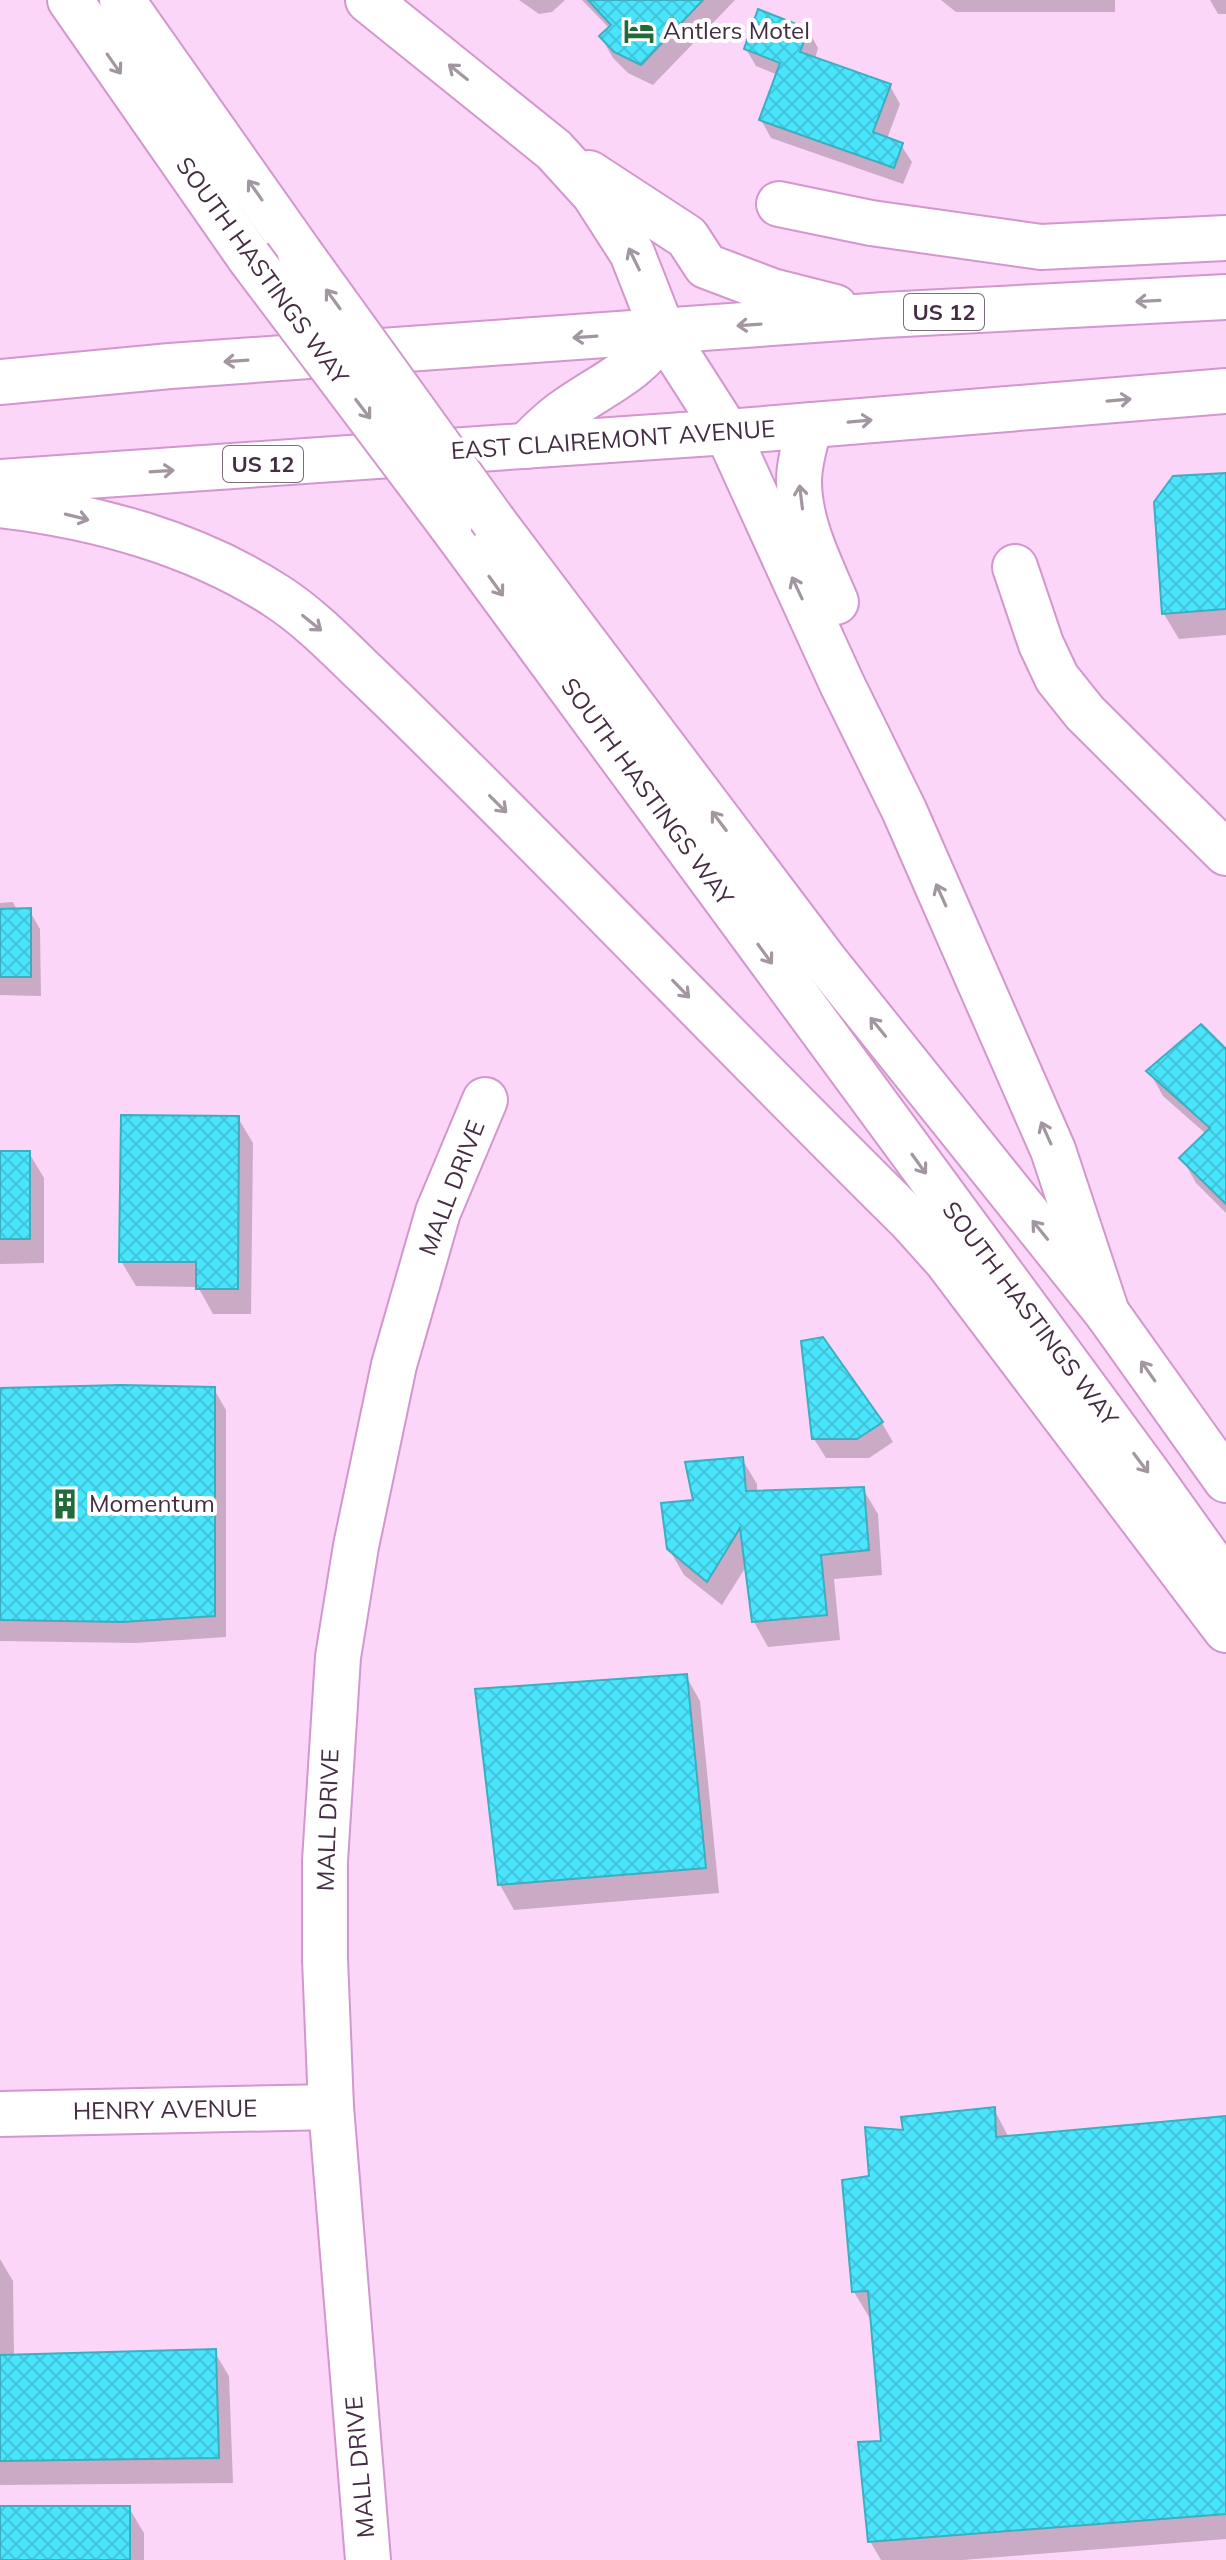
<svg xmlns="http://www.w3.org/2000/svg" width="1226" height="2560" viewBox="0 0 1226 2560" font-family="Mulish,sans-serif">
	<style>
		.shadow { fill: #0003 }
		.building { fill: url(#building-cross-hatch); stroke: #3caec0; stroke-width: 2 }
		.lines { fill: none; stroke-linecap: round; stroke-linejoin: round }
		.minor-casing { stroke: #d396cd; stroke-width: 48 }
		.major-casing { stroke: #d396cd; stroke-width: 48 }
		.minor { stroke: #fff; stroke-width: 44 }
		.major { stroke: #fff; stroke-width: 44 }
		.major-bridge-casing { stroke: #d396cd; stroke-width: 48; stroke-linecap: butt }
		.major-bridge { stroke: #fff; stroke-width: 44 }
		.oneway { stroke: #a296a1 }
		.labels { text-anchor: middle; stroke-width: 8; stroke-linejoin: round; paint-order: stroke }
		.shield { fill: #fff; stroke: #7d6c7b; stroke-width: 2 }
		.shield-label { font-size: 22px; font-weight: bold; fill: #452d43 }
		.poi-label { font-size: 24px; fill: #452d43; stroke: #fff; text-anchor: start }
		.street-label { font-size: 24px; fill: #452d43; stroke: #fff }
	</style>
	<defs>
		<pattern id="building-cross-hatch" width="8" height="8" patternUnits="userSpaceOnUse" patternTransform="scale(2)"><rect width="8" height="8" fill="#49e5fd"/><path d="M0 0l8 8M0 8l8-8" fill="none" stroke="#41c5da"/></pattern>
	</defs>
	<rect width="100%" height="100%" fill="#fcd6f8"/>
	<g class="shadow">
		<polygon points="519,0 565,0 552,12 539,14"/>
		<polygon points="582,0 735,0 653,85 628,73 613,58 601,37 610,29"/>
		<polygon points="941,0 1115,0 1115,12 956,12"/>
		<polygon points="1210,0 1226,0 1226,14 1218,14"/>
		<polygon points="808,30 818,48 815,59 890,86 900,104 887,139 901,145 912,162 903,184 771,138 761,120 778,75 756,66 746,49"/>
		<polygon points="1226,475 1226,635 1179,639 1164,614"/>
		<polygon points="13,902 17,910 29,910 40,929 41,996 0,995 0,903"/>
		<polygon points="1226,1052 1226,1213 1196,1183 1182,1158 1206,1134 1163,1096 1149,1071"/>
		<polygon points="238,1118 253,1143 251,1314 213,1314 198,1287 136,1286 121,1261"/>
		<polygon points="0,1153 29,1153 44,1178 44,1263 0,1264"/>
		<polygon points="0,1388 214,1389 226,1410 226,1637 136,1643 0,1641"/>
		<polygon points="882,1423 893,1442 869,1458 826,1458 814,1439"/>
		<polygon points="742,1459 757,1484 757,1493 863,1489 878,1514 882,1575 834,1579 840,1640 768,1647 754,1622 747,1565 722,1605 684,1575 669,1549 695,1502"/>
		<polygon points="686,1676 700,1701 719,1893 514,1910 500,1885"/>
		<polygon points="994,2109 1009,2138 1226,2118 1226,2539 963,2560 881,2560 870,2541 883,2442 872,2317 869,2317 854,2292 872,2178 905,2132"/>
		<polygon points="0,2259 13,2281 14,2357 214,2351 229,2376 233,2483 0,2485"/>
		<polygon points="0,2508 129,2508 144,2533 144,2560 0,2560"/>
	</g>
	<g class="building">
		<polygon points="588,0 703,0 641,65 614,52 599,36 611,25"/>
		<polygon points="758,9 809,29 800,52 891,84 873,132 903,143 894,168 759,120 780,63 744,49"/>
		<polygon points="1226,473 1226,609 1162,614 1154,502 1173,476"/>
		<polygon points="31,908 31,977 0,977 0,909"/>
		<polygon points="1201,1024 1226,1049 1226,1204 1179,1158 1210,1128 1146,1071"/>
		<polygon points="121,1115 239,1116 238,1289 196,1289 196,1262 119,1262"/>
		<rect x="0" y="1151" width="30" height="88"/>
		<polygon points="823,1337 883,1422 857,1439 812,1439 801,1341"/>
		<polygon points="121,1385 215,1387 215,1616 123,1622 0,1620 0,1388"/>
		<polygon points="743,1457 746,1491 864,1487 869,1550 821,1555 827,1615 752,1622 740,1528 707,1582 667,1549 661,1503 693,1500 685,1462"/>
		<polygon points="687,1674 706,1868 498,1885 475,1689"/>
		<polygon points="995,2107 996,2137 1226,2116 1226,2514 868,2542 858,2442 881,2441 868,2291 852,2292 842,2180 869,2176 865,2127 903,2130 901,2117"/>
		<polygon points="216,2349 219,2458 0,2461 0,2355"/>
		<rect x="0" y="2506" width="130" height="54"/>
	</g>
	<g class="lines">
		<g class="minor-casing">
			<g id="minor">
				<polyline points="779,204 871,223 1041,247 1226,238"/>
				<polyline points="1015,567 1041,644 1057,678 1085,713 1226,853"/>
				<polyline points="0,2114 331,2107"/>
				<polyline points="368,2560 331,2107 325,1959 325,1861 338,1657 356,1546 394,1365 438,1212 485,1100"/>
			</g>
		</g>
		<g class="major-casing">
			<g id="major">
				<polyline points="70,0 249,257"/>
				<polyline points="122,0 300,253"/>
				<polyline points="368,0 554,150 594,194 632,253 663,332 727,432 842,684 904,810 1053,1150 1107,1313"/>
				<polyline points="589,173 687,237 706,266 772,291 835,307"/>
				<polyline points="0,382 170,366 884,315 1226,297"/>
				<path d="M810,425C805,443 799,463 799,481C799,524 820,564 836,602"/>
				<path d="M526,446C539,433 552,419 568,409C605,383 637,372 663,332"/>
				<polyline points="0,482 727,432 1226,391"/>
				<path d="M0,505C96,516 197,544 278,597C310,618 337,646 365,673C407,713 448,754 489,795C630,936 768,1080 910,1220L946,1260L1226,1630"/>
				<polyline points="494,522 826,962 1107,1313 1226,1480"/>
				<polyline points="450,524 1149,1475 1224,1580"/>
			</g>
		</g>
		<use href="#minor" class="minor"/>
		<use href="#major" class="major"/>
		<g class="major-bridge-casing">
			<g id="major-bridge">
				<polyline points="300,253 494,522"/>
				<polyline points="249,257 450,524"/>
			</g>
		</g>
		<use href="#major-bridge" class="major-bridge"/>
	</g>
	<defs><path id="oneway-shaft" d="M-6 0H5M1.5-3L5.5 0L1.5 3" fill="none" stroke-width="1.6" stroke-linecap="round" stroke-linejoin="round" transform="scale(2)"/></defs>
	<g class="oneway">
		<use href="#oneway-shaft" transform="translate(114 64) rotate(55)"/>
		<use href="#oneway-shaft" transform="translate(458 72) rotate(-141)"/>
		<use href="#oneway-shaft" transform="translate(255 190) rotate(-125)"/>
		<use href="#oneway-shaft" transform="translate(634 259) rotate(-116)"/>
		<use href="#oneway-shaft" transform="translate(333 299) rotate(-126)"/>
		<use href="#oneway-shaft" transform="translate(1148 301) rotate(177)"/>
		<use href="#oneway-shaft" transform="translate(749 325) rotate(176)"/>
		<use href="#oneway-shaft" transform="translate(585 337) rotate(176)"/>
		<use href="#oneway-shaft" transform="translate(236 361) rotate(176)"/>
		<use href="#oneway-shaft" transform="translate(1119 400) rotate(-5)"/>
		<use href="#oneway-shaft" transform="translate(363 409) rotate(53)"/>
		<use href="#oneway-shaft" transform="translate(860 421) rotate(-5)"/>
		<use href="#oneway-shaft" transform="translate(162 471) rotate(-4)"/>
		<use href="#oneway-shaft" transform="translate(801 497) rotate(-97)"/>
		<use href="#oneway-shaft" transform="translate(77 517) rotate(14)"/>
		<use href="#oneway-shaft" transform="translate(496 586) rotate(54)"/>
		<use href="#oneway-shaft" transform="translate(797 588) rotate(-115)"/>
		<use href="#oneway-shaft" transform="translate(312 623) rotate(39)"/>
		<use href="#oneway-shaft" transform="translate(498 804) rotate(45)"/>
		<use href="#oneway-shaft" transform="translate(719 821) rotate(-127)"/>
		<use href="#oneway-shaft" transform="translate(941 895) rotate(-114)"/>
		<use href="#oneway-shaft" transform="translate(765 954) rotate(54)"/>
		<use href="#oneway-shaft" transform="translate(681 989) rotate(46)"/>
		<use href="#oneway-shaft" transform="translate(878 1027) rotate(-129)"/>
		<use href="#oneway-shaft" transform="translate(1046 1133) rotate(-114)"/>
		<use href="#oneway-shaft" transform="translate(919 1164) rotate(54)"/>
		<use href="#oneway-shaft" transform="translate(1040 1230) rotate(-129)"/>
		<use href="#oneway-shaft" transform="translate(1148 1371) rotate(-125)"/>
		<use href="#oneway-shaft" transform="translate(1141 1463) rotate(53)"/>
	</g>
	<defs>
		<g id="hotel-bare" transform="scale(2.4)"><path d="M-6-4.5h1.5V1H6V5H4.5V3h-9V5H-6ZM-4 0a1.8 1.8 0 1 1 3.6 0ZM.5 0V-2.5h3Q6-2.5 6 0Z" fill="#226a37" stroke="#fff" stroke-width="2.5" paint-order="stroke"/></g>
		<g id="building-bare" transform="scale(2.4)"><path d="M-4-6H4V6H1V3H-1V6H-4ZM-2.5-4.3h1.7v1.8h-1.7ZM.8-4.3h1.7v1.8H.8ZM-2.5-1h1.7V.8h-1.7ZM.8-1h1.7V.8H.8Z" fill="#226a37" stroke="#fff" stroke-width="2.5" paint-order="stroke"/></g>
	</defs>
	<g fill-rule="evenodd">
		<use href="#hotel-bare" x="639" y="31"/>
		<use href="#building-bare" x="65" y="1504"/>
	</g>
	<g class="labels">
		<g class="shield">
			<rect x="904" y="294" width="80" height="36" rx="6"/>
			<rect x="223" y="446" width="80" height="36" rx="6"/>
		</g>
		<g class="shield-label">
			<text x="944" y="320">US 12</text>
			<text x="263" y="472">US 12</text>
		</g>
		<g class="poi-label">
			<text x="663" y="39">Antlers Motel</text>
			<text x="89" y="1512">Momentum</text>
		</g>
		<g class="street-label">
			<text transform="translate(262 271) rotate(54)" y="8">SOUTH HASTINGS WAY</text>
			<text transform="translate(613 440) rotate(-4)" y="8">EAST CLAIREMONT AVENUE</text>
			<text transform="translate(647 792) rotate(54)" y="8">SOUTH HASTINGS WAY</text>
			<text transform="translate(452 1188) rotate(-69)" y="8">MALL DRIVE</text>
			<text transform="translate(1030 1314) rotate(53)" y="8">SOUTH HASTINGS WAY</text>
			<text transform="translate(328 1820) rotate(-88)" y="8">MALL DRIVE</text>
			<text transform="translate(165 2110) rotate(-1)" y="8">HENRY AVENUE</text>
			<text transform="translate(360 2467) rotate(-95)" y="8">MALL DRIVE</text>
		</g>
	</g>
</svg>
